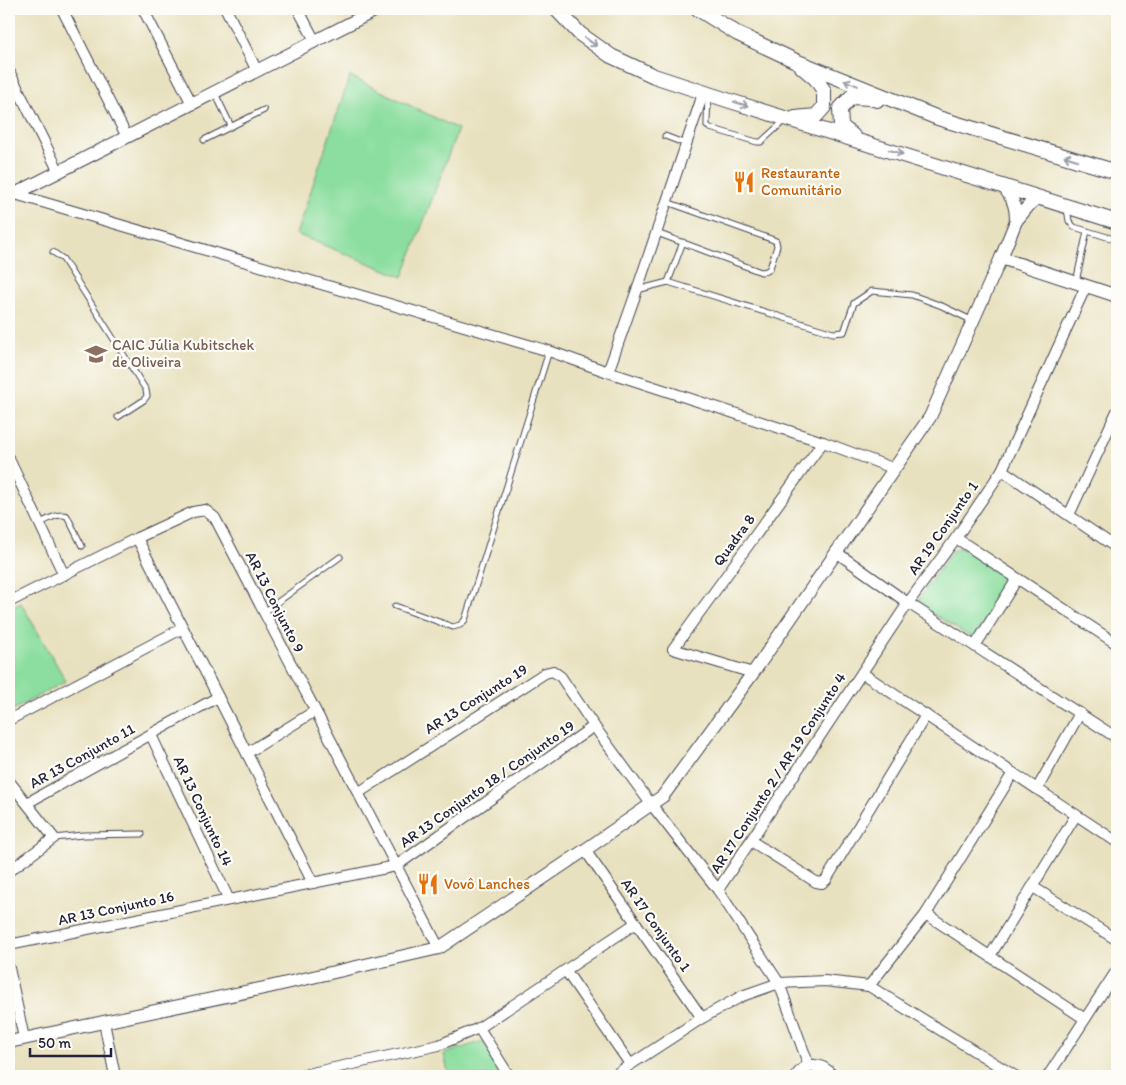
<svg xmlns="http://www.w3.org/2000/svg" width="1126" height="1085" viewBox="0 0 1126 1085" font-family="Itim,sans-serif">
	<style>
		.green { fill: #8bde9f; stroke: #56806d }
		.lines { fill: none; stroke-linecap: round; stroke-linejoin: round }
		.service-casing { stroke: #403f4f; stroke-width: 7 }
		.minor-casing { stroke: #403f4f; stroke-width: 12 }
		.tertiary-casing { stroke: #403f4f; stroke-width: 14 }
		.secondary-casing { stroke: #403f4f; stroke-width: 16 }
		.service { stroke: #fff; stroke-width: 5 }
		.minor { stroke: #fff; stroke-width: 10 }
		.tertiary { stroke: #fff; stroke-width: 12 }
		.secondary { stroke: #fff; stroke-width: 14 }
		.oneway { stroke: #9c9ca7 }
		.labels { text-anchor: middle; stroke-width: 4.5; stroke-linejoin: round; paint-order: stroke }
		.food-label { font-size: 15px; fill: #c56008; stroke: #fdfcf7; text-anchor: start }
		.education-label { font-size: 15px; fill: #785e54; stroke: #fdfcf7; text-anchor: start }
		.street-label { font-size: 15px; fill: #22223b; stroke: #fdfcf7 }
	</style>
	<rect width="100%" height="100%" fill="#fdfcf7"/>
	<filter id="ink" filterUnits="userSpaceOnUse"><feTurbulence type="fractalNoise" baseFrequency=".02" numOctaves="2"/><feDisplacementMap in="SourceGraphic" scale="10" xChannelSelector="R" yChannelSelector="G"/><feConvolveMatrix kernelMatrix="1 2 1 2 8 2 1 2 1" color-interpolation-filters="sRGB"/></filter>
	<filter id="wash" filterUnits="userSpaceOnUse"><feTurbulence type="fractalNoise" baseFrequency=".0096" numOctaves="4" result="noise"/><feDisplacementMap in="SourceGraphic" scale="20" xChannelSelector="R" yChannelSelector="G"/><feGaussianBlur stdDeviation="1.12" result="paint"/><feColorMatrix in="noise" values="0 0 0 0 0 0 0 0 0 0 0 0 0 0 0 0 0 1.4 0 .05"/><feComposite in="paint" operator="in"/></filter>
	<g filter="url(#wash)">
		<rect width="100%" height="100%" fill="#e8e1bf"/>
		<g class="green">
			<polygon points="350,76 458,129 403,277 296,234"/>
			<polygon points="958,548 964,549 1006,576 1008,582 1007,587 976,634 974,636 969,636 920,606 919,602 920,597 952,551"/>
			<polygon points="21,603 66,681 9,712 9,609"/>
			<polygon points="483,1041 504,1076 449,1076 444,1054"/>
		</g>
	</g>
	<g filter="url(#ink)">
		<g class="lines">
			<g class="service-casing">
				<g id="service">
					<polyline points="215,93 231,126"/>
					<polyline points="708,94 707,122 707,126 710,128 757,142 761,142 785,120"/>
					<polyline points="665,136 686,144"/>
					<polyline points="204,140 264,110"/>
					<polyline points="1067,209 1069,221 1074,227 1117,240"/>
					<polyline points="657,233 761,272 767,271 770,268 777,246 776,241 771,239 667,202"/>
					<polyline points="53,252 63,259 146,390 147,396 144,400 118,417"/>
					<polyline points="668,282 683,242"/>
					<polyline points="1076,282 1087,231"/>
					<polyline points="637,290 668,282 833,333 844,332 854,303 872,291 912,295 942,306 973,321"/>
					<path d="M40,523C48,520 58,512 67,516L82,546"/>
					<polyline points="395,606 453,627 460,625 465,620 549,351"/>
					<polyline points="264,612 340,557"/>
					<polyline points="54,838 83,835 142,834"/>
				</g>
			</g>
			<g class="minor-casing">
				<g id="minor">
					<polyline points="62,9 127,137"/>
					<polyline points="143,9 192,104"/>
					<polyline points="226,9 257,71"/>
					<polyline points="298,9 315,41"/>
					<polyline points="9,71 59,172"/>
					<polyline points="15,194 549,351 608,372 823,442"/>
					<polyline points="608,372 637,290 700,103 703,92"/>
					<polyline points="9,459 64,575"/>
					<polyline points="1002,470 1117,548"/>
					<polyline points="1069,515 1117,411"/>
					<polyline points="137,538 313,883"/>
					<polyline points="956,538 1117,644"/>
					<polyline points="836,552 908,603 1117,738"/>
					<polyline points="9,602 137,538 193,512 205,510 215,518 439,948"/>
					<polyline points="975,646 1017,579"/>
					<polyline points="753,673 673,649 823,442 895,469"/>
					<polyline points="862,673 1117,842"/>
					<polyline points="9,720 183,628"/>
					<polyline points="151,735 229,900"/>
					<polyline points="247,753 315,711"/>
					<polyline points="9,781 54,838 9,871"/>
					<polyline points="1037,789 1080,713"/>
					<polyline points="358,793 545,673 553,671 561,677 594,726 651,804 718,890 779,983 809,1066"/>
					<polyline points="27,803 218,697"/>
					<polyline points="751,841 816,882 822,883 826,880 926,715"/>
					<polyline points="585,850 702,1018"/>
					<polyline points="1033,887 1117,940"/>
					<polyline points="718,890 908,603 956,538 1002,470 1086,286"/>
					<polyline points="926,914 1085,1019"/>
					<polyline points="9,945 396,866 594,726"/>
					<polyline points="990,956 1076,815"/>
					<polyline points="9,968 24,1038"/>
					<polyline points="566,971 630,1064"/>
					<polyline points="869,986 926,914 1013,773"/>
					<polyline points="104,1022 115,1076"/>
					<polyline points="479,1028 509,1076"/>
					<polyline points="298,1076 439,1045 479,1028 636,923"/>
					<polyline points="613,1076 702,1018 742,996 779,983 825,981 869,986 1015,1076"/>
					<polyline points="1048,1076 1117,970"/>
				</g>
			</g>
			<g class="tertiary-casing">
				<g id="tertiary">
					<path d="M1003,186C1013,199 1016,205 1016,221"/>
					<polyline points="9,197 378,9"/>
					<polyline points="1001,258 1117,296"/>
					<polyline points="9,1042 269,987 439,948 585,850 663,796 753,673 930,417 1001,258 1016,221 1030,204 1038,197"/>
					<path d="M797,1076C807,1062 822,1063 832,1076"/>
				</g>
			</g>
			<g class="secondary-casing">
				<g id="secondary">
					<polyline points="556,9 580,34 611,56 654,76 727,100 1117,222"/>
					<polyline points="698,9 738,34 798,62 938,118 1117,172"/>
					<polyline points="795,118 816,116 824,107 824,91 816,79 802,67"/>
					<polyline points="853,136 841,126 840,109 851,97 870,98 877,100"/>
				</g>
			</g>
			<use href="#service" class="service"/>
			<use href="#minor" class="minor"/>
			<use href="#tertiary" class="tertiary"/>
			<use href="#secondary" class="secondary"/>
		</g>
		<defs><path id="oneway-shaft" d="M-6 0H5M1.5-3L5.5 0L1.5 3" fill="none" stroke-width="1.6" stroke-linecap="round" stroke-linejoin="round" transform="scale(1.25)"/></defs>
		<g class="oneway">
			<use href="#oneway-shaft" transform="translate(591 42) rotate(36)"/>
			<use href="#oneway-shaft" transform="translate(851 83) rotate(-158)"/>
			<use href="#oneway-shaft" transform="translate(741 104) rotate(17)"/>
			<use href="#oneway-shaft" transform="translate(896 152) rotate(17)"/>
			<use href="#oneway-shaft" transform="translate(1071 158) rotate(-163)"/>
		</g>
	</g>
	<defs>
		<g id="restaurant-bare" transform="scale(1.725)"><path d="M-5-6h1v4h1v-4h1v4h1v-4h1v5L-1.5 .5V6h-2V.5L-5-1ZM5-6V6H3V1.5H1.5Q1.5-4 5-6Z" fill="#e8710a" stroke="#fdfcf7" stroke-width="2.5" paint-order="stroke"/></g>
		<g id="school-bare" transform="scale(1.725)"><path d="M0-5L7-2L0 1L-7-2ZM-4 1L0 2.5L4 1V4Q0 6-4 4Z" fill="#8d6e63" stroke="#fdfcf7" stroke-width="2.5" paint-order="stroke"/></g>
	</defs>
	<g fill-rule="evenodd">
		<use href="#restaurant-bare" x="744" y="182"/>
		<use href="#school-bare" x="96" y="354"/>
		<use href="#restaurant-bare" x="428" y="884"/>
	</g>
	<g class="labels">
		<g class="food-label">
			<text x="761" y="178">Restaurante<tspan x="761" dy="17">Comunitário</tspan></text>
			<text x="444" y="889">Vovô Lanches</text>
		</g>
		<g class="education-label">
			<text x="112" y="350">CAIC Júlia Kubitschek<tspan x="112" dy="17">de Oliveira</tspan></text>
		</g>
		<g class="street-label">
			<text transform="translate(943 528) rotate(-55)" y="5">AR 19 Conjunto 1</text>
			<text transform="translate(734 540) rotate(-54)" y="5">Quadra 8</text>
			<text transform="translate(275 602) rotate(63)" y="5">AR 13 Conjunto 9</text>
			<text transform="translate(476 699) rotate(-32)" y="5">AR 13 Conjunto 19</text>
			<text transform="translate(82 756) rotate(-29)" y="5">AR 13 Conjunto 11</text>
			<text transform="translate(778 773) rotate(-57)" y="5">AR 17 Conjunto 2 / AR 19 Conjunto 4</text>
			<text transform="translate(487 784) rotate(-35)" y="5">AR 13 Conjunto 18 / Conjunto 19</text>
			<text transform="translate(203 811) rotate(65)" y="5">AR 13 Conjunto 14</text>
			<text transform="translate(116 908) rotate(-12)" y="5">AR 13 Conjunto 16</text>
			<text transform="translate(656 925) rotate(55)" y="5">AR 17 Conjunto 1</text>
		</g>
	</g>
	<rect width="1126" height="1085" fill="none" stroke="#fdfcf7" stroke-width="30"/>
	<path d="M30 1048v8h81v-8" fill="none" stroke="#22223b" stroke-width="2.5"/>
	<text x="38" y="1048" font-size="15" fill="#22223b" stroke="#fdfcf7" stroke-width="4" paint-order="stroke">50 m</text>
</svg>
